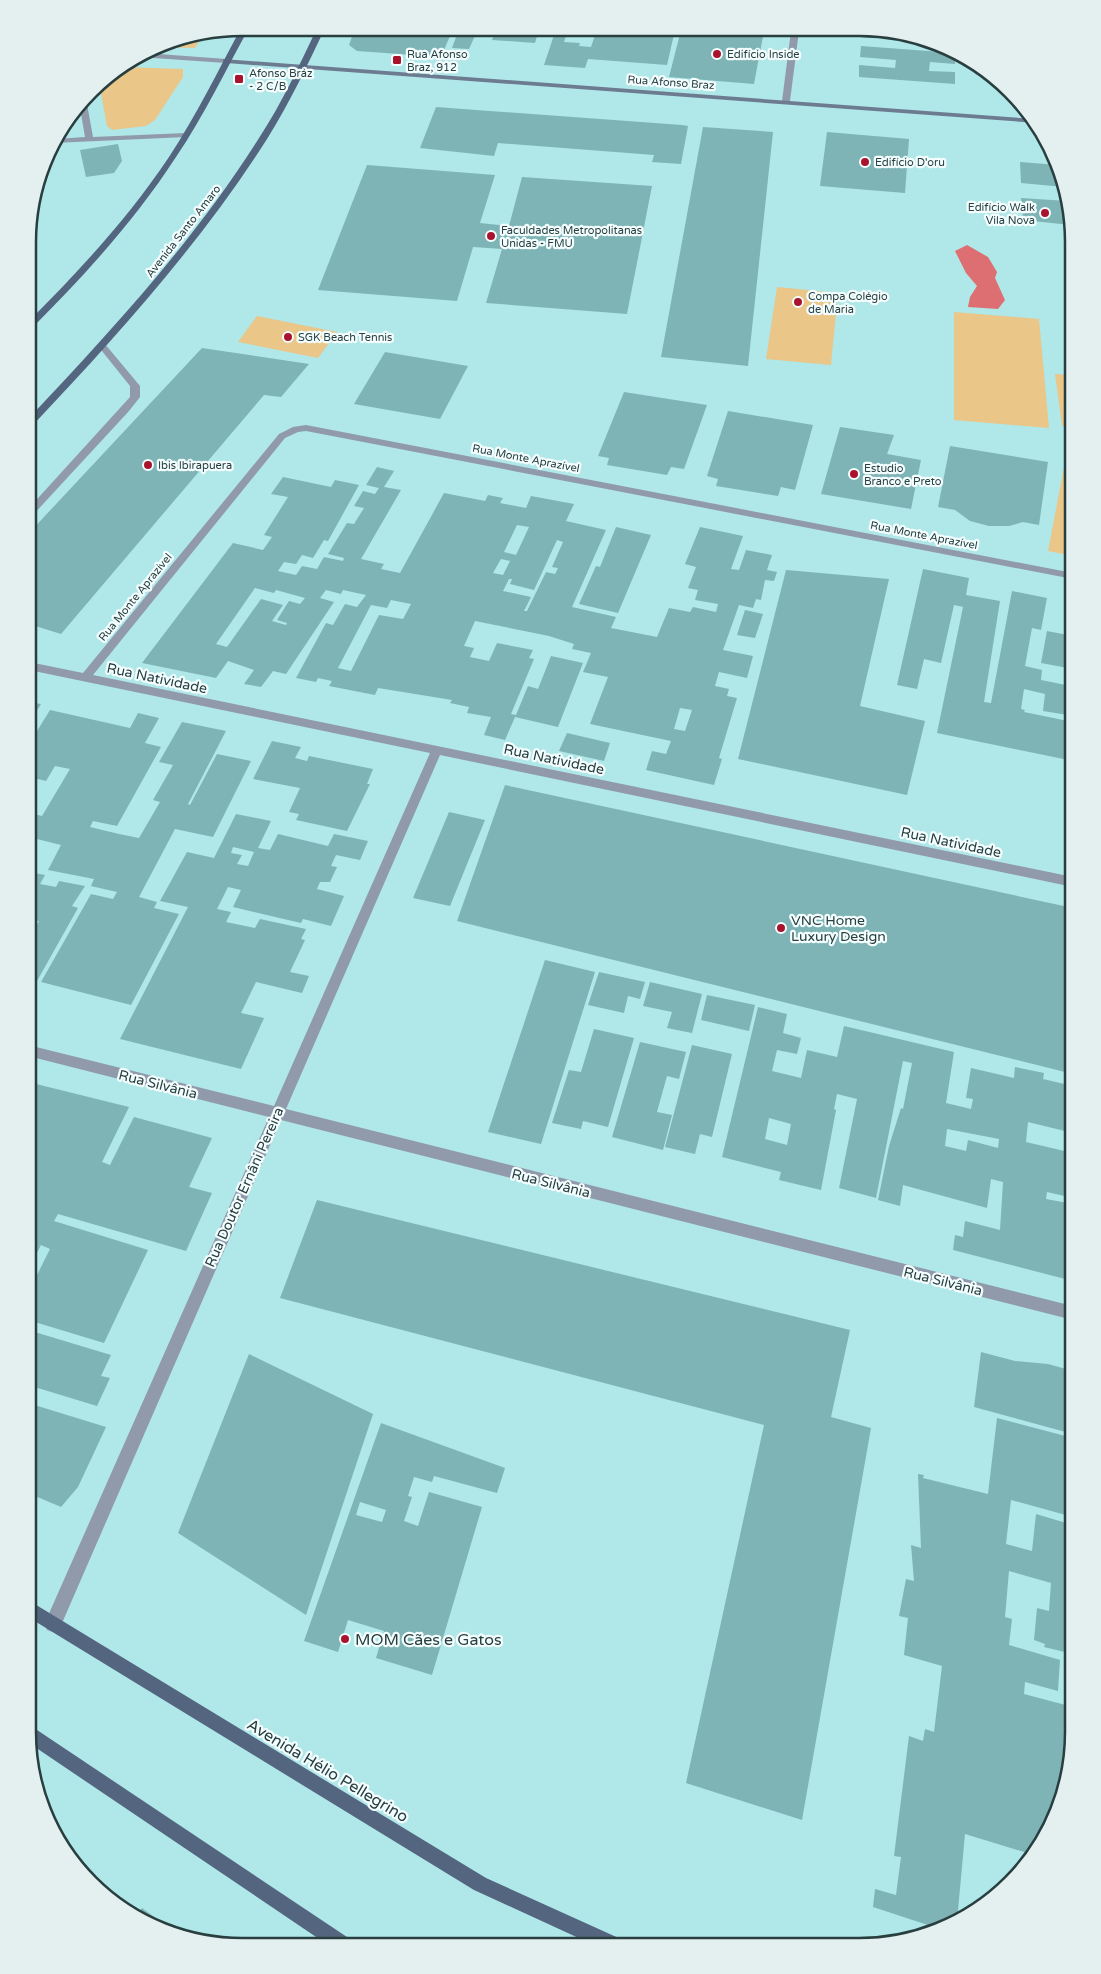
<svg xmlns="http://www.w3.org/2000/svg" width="1101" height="1974" viewBox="0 0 1101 1974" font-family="'Varela Round',sans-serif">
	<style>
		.green { fill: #eac688 }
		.water { fill: #dd6f72 }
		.building { fill: #7eb4b6; fill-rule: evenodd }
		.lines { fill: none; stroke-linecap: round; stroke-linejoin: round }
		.lane { fill: #919aaa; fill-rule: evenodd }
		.street { fill: #919aaa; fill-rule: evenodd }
		.secondary { fill: #6d7b91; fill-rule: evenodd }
		.primary { fill: #54657f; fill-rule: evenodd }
		.poi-dot { fill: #a9132e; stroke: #f4feff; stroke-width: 2 }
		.labels { text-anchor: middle; stroke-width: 4.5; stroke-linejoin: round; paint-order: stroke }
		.far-poi-label { font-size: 11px; fill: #283e3f; stroke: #f4feff; text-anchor: start }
		.far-street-label { font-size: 11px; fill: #283e3f; stroke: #f4feff }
		.street-label { font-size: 14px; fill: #283e3f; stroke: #f4feff }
		.poi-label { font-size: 14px; fill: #283e3f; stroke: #f4feff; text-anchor: start }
		.near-poi-label { font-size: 16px; fill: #283e3f; stroke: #f4feff; text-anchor: start }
		.near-street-label { font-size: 16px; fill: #283e3f; stroke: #f4feff }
		.rim { fill: none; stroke: #283e3f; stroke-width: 2.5 }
	</style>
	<rect width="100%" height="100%" fill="#b0e7e9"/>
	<g class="green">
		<polygon points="203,35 195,48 155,47 160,44"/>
		<polygon points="123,67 183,69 183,77 155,120 146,126 112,130 107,126 99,83"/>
		<polygon points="777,287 838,293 831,365 766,359"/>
		<polygon points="954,312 1039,319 1049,428 954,420"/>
		<polygon points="257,316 337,332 318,358 238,342"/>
		<polygon points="1055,374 1073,375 1073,427 1062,426"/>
		<polygon points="1065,462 1073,463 1073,556 1048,551"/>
	</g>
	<polygon class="water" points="967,245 988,257 997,272 995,278 1005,300 998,309 968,307 970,297 977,286 966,273 955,251"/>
	<g class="building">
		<polygon points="355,28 411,29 453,29 441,57 357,51 349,45"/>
		<polygon points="459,29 478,29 469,49 452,48"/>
		<polygon points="496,29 539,29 535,43 492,40"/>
		<path d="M556,29L675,30L667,65L588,59L585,68L544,65ZM567,33L595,35L591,47L579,46L580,43L564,42Z"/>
		<polygon points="681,30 764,31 754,84 669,77"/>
		<polygon points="861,46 955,53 955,64 930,62 929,71 955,72 955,84 859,77 859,65 895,68 896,60 860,57"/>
		<polygon points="436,107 682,125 688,126 681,164 652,162 654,155 498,143 494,156 420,148"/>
		<polygon points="703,127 773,132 748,366 661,357"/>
		<polygon points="827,132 909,139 905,193 820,186"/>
		<polygon points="118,144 122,161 114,173 86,177 80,150"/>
		<polygon points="1020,162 1058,165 1064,187 1021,183"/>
		<polygon points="367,165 495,175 480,223 509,226 522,177 652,186 627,314 486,303 502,249 473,247 457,301 318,290"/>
		<polygon points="1021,198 1067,201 1071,225 1023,220"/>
		<polygon points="202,348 309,364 281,397 264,395 61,634 29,624 29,533"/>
		<polygon points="385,352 468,366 440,419 354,404"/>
		<polygon points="624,392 707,405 684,469 671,467 667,475 607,465 609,458 598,456"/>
		<polygon points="728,411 813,425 795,490 781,487 778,496 716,486 718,479 707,476"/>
		<polygon points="840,427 894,435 887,454 921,460 911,509 821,494"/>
		<polygon points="950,446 1048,462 1039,525 1023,522 1009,526 989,526 970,521 955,510 938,507"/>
		<path d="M377,467L394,471L384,487L401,490L361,559L384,564L381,569L400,573L444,493L485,501L488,495L503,498L500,503L526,508L531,496L574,504L566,521L606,530L572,607L616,617L611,628L657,637L669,608L690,612L693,607L716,612L718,604L695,600L698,590L688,588L696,567L685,564L700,527L743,536L731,569L739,570L746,550L772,555L767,570L777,572L774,581L765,580L761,600L756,599L753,608L739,605L723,650L753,656L747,678L719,672L715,686L729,689L727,696L737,698L719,758L722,759L714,785L646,770L652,751L666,754L671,741L590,724L608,677L583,672L591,653L572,649L574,644L549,636L475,621L464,646L474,648L470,657L489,661L497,643L533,650L529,658L534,659L511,714L516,715L528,686L538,689L551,656L583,663L558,727L515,717L505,740L484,735L491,717L467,713L469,707L450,703L452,700L378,688L375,695L329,686L332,681L318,678L316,682L296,678L326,623L333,625L345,604L357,607L366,595L343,590L341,594L326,590L320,598L334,602L286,674L273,671L261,687L244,684L254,670L228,661L216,678L142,663L233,543L263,550L272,537L264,535L288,497L271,494L283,477L331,487L335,480L359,485L328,541L324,540L313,558L302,555L296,564L284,562L278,571L296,575L302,566L317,569L324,557L343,561L344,558L328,554L347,523L354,524L364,508L354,506L363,491L375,494L379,488L366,485ZM517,525L529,527L516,555L504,552ZM557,540L563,542L552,567L558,568L555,574L546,572L527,611H524L531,597L503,591L509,579H512L510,584L534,590ZM501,559L510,561L503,575L493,573ZM255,588L274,593L276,590L305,598L300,604L289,601L277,620L287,623L286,625L272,621L283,605L261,599L227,647L216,644ZM391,600L411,604L403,619L379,615L351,671L338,668L371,605L387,608ZM680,708L692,710L685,731L674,729Z"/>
		<polygon points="616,527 651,535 618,613 579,604 596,566 600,567"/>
		<polygon points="923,569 969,578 966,595 1000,601 984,702 991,703 1012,591 1047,598 1041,630 1032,628 1025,666 1042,670 1041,680 1066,685 1067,674 1073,676 1073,719 1069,718 1068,715 1043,711 1045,694 1024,689 1021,709 1025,710 1024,712 1073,722 1073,761 937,733 963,607 954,605 941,663 924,659 917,689 897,685"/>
		<polygon points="786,570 889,579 860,706 925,721 907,795 738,759"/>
		<polygon points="1069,603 1073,604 1073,620 1067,619"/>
		<polygon points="745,610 763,614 755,638 737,635"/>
		<polygon points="1047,631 1073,636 1073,669 1041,663"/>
		<polygon points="29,702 41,704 29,723"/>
		<polygon points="50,710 130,728 138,713 159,718 145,743 161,747 117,826 93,821 90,827 119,834 139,838 160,802 153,800 173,765 159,762 182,722 226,731 188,804 190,805 217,754 251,761 213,837 175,829 139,897 157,902 154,908 179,914 131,1005 41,982 91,894 113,899 117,892 91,886 94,879 48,870 61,845 29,837 29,813 42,816 70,769 55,766 46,781 29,777 29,735 34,736"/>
		<polygon points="567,733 610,743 604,761 559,751"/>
		<polygon points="272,741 301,747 295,758 307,761 309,756 373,769 367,784 370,784 347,831 296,820 299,814 289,812 300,788 253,779"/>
		<polygon points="505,785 1073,908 1073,1074 457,921"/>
		<polygon points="449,812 485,820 450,906 413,898"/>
		<path d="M236,814L271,821L258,848L270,850L278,834L328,846L334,834L368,841L360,860L336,855L331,866L337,867L330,882H320L317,889L344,896L331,926L303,919L301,923L233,907L241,890L228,887L217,909L231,912L226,922L255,928L260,919L306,929L301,939L305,940L290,972L309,976L302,993L256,982L241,1013L264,1018L241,1069L120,1039L188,907L160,901L187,852L214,858ZM233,847L254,852L248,866L237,864L242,855L231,853Z"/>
		<polygon points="29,872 45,875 40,884 56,887 59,881 85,886 72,906 78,908 28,997 28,940 39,921 28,919"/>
		<polygon points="545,960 595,972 541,1144 488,1132"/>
		<polygon points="599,972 645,982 640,999 628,996 624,1013 588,1005"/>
		<polygon points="650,982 702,994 692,1033 667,1028 672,1012 643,1006"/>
		<polygon points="707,995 755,1005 749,1031 701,1020"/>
		<path d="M758,1007L787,1014L783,1033L801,1038L797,1054L777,1050L772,1071L801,1078L807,1050L837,1057L844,1026L954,1052L946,1103L971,1109L973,1099L966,1098L971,1068L1014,1078L1015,1067L1044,1073L1043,1079L1073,1086V1133L1028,1122L1026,1142L1073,1153V1198L1047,1192L1046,1199L1073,1204V1281L953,1250L955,1235L963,1237L965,1221L1000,1230L1003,1182L991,1179L987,1208L903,1185L900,1206L878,1200L889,1146L901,1108L903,1109L912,1063L903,1061L876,1198L839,1188L857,1099L837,1094L834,1109L836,1110L821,1190L779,1180L781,1172L722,1157ZM769,1118L791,1124L787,1145L765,1139ZM947,1129L999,1139L998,1148L968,1140L966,1151L945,1146Z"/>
		<polygon points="594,1029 634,1038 608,1127 583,1121 581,1129 552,1123 569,1070 581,1072"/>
		<polygon points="640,1042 686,1052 679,1079 667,1076 657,1112 672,1115 663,1150 612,1137"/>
		<polygon points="692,1045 732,1054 712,1137 700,1134 695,1154 665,1147"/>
		<polygon points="28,1082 129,1107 102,1162 110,1165 134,1117 212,1138 189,1187 212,1193 186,1251 58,1214 54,1221 148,1250 104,1343 28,1320 28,1279 34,1281 50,1249 41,1245 28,1270"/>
		<polygon points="317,1200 850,1330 831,1417 871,1428 802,1820 686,1783 764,1425 280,1298"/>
		<polygon points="28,1330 111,1355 101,1376 110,1378 97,1406 28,1385"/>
		<polygon points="981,1352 1015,1361 1048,1364 1073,1371 1073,1434 974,1407"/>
		<polygon points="249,1354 373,1414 306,1615 178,1533"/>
		<polygon points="28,1403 106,1427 78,1487 61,1507 28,1493"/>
		<polygon points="997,1418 1073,1438 1073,1517 1011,1500 1006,1544 1032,1551 1036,1514 1073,1525 1073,1654 1044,1647 1045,1644 1034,1640 1037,1608 1049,1611 1051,1583 1009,1571 1005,1617 1012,1619 1009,1645 1060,1660 1058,1691 1025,1682 1024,1694 1073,1707 1073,1746 1057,1814 1034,1855 965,1834 957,1921 940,1929 873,1907 875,1889 896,1895 901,1857 894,1856 909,1736 923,1741 925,1729 934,1732 942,1666 904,1655 908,1618 899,1616 906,1579 914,1581 911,1545 921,1548 918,1474 924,1475 923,1478 988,1494"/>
		<path d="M381,1423L505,1468L497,1493L434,1476L432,1482L414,1477L408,1496L412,1497L404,1521L418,1526L429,1492L482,1507L432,1675L376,1658L384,1631L348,1620L338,1652L304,1641ZM360,1502L386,1510L382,1522L356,1515Z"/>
		<polygon points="142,1908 176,1933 147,1925 135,1916"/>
	</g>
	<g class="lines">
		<polygon class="lane" points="102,343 105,344 140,386 140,397 129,411 32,516 29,517 29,508 130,397 130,386 98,346"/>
		<g class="street">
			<polygon points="791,31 799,31 790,101 786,103 782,101"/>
			<polygon points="145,53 226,59 230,61 226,63 139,57"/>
			<polygon points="84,102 87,104 93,137 186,133 190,135 186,137 53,143 56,139 85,137 80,108"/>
			<polygon points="306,425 1073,573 1073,579 306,431 298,432 285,438 93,675 1073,877 1073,887 440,755 286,1109 1073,1306 1073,1320 281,1120 59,1630 53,1632 47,1630 45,1624 47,1618 269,1117 28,1056 28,1045 274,1106 430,753 29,670 29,662 83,673 279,434 293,427"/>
		</g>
		<polygon class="secondary" points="223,59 1034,119 1037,123 226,63 223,63"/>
		<g class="primary">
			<path d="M241,28H249C225,71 204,116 176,157C135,220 85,275 32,328L29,329V321C80,270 129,217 169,157C196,116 218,71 241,28Z"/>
			<path d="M317,28H325C307,66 289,104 267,139C200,244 117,336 32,426L29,427V418C112,330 194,241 259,138C282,103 299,66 317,28Z"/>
			<polygon points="28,1600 486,1878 623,1940 626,1946 596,1946 474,1890 28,1617"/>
			<polygon points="28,1724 350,1939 353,1945 328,1945 29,1743"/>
		</g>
	</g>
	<g class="poi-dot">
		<circle cx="717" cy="54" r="5"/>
		<rect x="392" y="55" width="10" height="10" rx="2.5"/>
		<rect x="234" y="74" width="10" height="10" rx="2.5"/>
		<circle cx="865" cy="162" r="5"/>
		<circle cx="1045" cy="213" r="5"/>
		<circle cx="491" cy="236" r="5"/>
		<circle cx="798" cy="302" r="5"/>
		<circle cx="288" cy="337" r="5"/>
		<circle cx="148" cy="465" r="5"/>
		<circle cx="854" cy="474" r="5"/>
		<circle cx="781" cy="928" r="5"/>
		<circle cx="345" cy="1639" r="5"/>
	</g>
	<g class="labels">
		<g class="far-poi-label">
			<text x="407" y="58">Rua Afonso<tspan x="407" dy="13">Braz, 912</tspan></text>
			<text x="727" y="58">Edifício Inside</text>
			<text x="249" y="77">Afonso Bráz<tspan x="249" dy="13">- 2 C/B</tspan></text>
			<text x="875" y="166">Edifício D'oru</text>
			<text x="1035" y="211" text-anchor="end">Edifício Walk<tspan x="1035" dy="13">Vila Nova</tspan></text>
			<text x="501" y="234">Faculdades Metropolitanas<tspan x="501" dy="13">Unidas - FMU</tspan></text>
			<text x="808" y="300">Compa Colégio<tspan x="808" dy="13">de Maria</tspan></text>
			<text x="298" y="341">SGK Beach Tennis</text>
			<text x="158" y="469">Ibis Ibirapuera</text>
			<text x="864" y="472">Estudio<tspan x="864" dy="13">Branco e Preto</tspan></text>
		</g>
		<g class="far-street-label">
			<text transform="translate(671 82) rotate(4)" y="4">Rua Afonso Braz</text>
			<text transform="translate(183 231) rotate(-52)" y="4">Avenida Santo Amaro</text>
			<text transform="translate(526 458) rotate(11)" y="4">Rua Monte Aprazível</text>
			<text transform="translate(924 535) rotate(11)" y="4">Rua Monte Aprazível</text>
			<text transform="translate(135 597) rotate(-51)" y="4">Rua Monte Aprazível</text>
		</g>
		<g class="street-label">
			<text transform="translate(157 678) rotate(12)" y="5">Rua Natividade</text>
			<text transform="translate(554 759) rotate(12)" y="5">Rua Natividade</text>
			<text transform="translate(951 842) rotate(12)" y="5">Rua Natividade</text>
			<text transform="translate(158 1084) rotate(14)" y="5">Rua Silvânia</text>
			<text transform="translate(551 1183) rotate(14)" y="5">Rua Silvânia</text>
			<text transform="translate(244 1187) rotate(-66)" y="5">Rua Doutor Ernâni Pereira</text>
			<text transform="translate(943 1281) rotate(14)" y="5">Rua Silvânia</text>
		</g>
		<g class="poi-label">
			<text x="791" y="925">VNC Home<tspan x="791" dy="16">Luxury Design</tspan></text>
		</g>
		<g class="near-poi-label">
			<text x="355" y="1645">MOM Cães e Gatos</text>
		</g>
		<g class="near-street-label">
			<text transform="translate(328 1770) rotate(31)" y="6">Avenida Hélio Pellegrino</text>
		</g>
	</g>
	<path d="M0 0H1101V1974H0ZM242 36H859A206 206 0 0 1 1065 242V1732A206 206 0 0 1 859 1938H242A206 206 0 0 1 36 1732V242A206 206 0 0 1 242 36Z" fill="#e4eff0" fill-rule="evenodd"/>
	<path class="rim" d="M242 36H859A206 206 0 0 1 1065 242V1732A206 206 0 0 1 859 1938H242A206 206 0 0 1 36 1732V242A206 206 0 0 1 242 36Z"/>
</svg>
